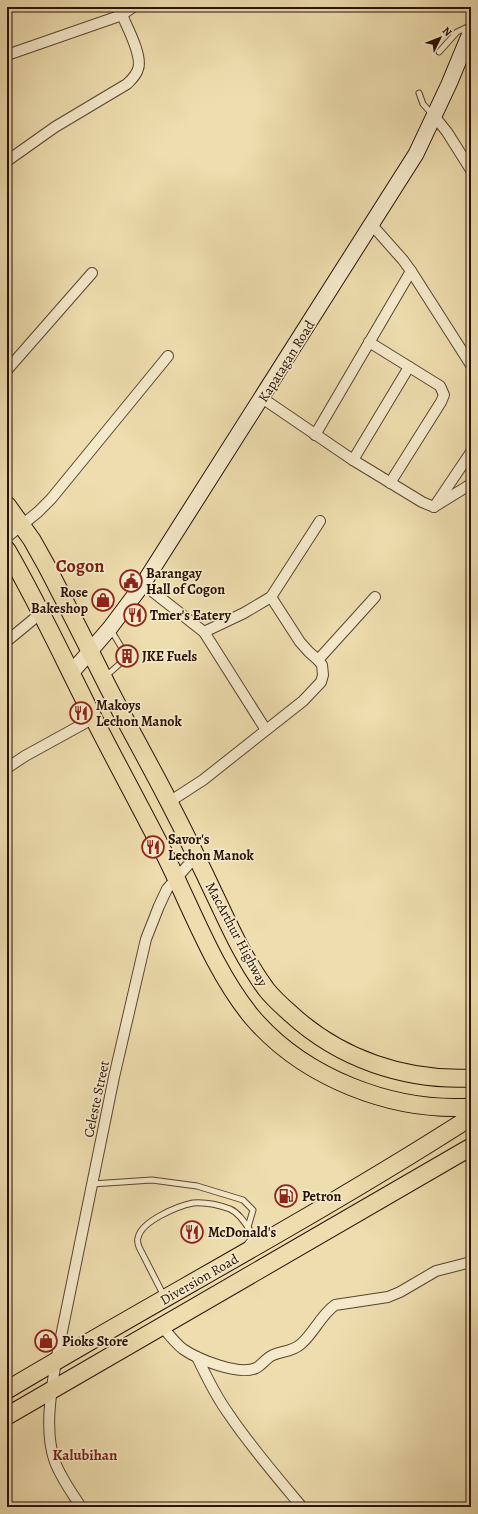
<svg xmlns="http://www.w3.org/2000/svg" width="478" height="1514" viewBox="0 0 478 1514" font-family="Alegreya,serif">
	<style>
		.lines { fill: none; stroke-linecap: round; stroke-linejoin: round }
		.service-casing { stroke: #5a4430; stroke-width: 7 }
		.minor-casing { stroke: #5a4430; stroke-width: 12 }
		.secondary-casing { stroke: #281106; stroke-width: 17 }
		.trunk-casing { stroke: #281106; stroke-width: 19 }
		.service { stroke: #f4e9ca; stroke-width: 5 }
		.minor { stroke: #f4e9ca; stroke-width: 10 }
		.secondary { stroke: #f4e9ca; stroke-width: 15 }
		.trunk { stroke: #eeddae; stroke-width: 17 }
		.labels { text-anchor: middle; stroke-width: 3.5; stroke-linejoin: round; paint-order: stroke }
		.street-label { font-size: 14px; fill: #281106; stroke: #f4e9ca }
		.poi-label { font-size: 14px; font-weight: bold; fill: #281106; stroke: #f4e9ca; text-anchor: start }
		.neighbourhood-label { font-size: 15px; font-weight: bold; fill: #7a1f14; stroke: #f4e9ca }
		.district-label { font-size: 18px; font-weight: bold; fill: #7a1f14; stroke: #f4e9ca }
	</style>
	<rect width="100%" height="100%" fill="#eeddae"/>
	<filter id="stains"><feTurbulence type="fractalNoise" baseFrequency=".005" numOctaves="4"/><feColorMatrix values="0 0 0 0 .2 0 0 0 0 .09 0 0 0 0 .02 0 0 0 .5 -.17"/></filter>
	<radialGradient id="worn" r=".72"><stop offset=".6" stop-color="#630" stop-opacity="0"/><stop offset="1" stop-color="#630" stop-opacity=".3"/></radialGradient>
	<g class="lines">
		<g class="service-casing">
			<g id="service">
				<polyline points="439,52 457,32 470,26"/>
				<polyline points="419,93 423,104 433,115"/>
				<polyline points="111,630 123,650"/>
				<polyline points="106,676 124,660"/>
				<polyline points="92,1184 152,1180 197,1186 243,1200 253,1210 248,1227"/>
				<path d="M164,1296L139,1247C138,1244 137,1240 138,1238C141,1221 178,1206 193,1203C205,1202 219,1205 230,1209C241,1214 247,1227 254,1236L248,1243"/>
			</g>
		</g>
		<g class="minor-casing">
			<g id="minor">
				<polyline points="7,55 122,15 133,7"/>
				<polyline points="435,117 447,132 471,170"/>
				<path d="M7,161L55,127L127,84C131,80 136,76 138,69C143,56 127,27 122,15"/>
				<polyline points="372,225 403,260 411,271 471,365"/>
				<polyline points="369,342 440,386 444,395 441,402 390,483"/>
				<polyline points="7,370 92,273"/>
				<polyline points="262,398 353,460 422,502 434,507"/>
				<polyline points="315,435 411,271"/>
				<polyline points="353,460 409,367"/>
				<polyline points="437,505 471,484"/>
				<polyline points="434,507 471,452"/>
				<polyline points="7,537 38,512 51,499 168,356"/>
				<polyline points="143,584 204,632 266,730"/>
				<polyline points="271,597 300,642 309,652 318,660 375,597"/>
				<polyline points="204,632 244,613 271,597 320,521"/>
				<polyline points="7,641 41,613"/>
				<polyline points="7,768 25,756 94,718"/>
				<polyline points="169,802 203,780 303,701 321,682 323,675 322,665 318,660"/>
				<path d="M162,1327C169,1334 175,1343 183,1349C197,1359 239,1376 256,1368C262,1365 266,1358 273,1355C282,1351 292,1352 301,1344C314,1333 320,1316 335,1305L388,1297L400,1292L436,1271L471,1262"/>
				<path d="M197,1357C206,1376 215,1395 228,1413C250,1446 276,1476 302,1507"/>
				<path d="M81,1507C72,1493 61,1478 55,1462C44,1432 51,1392 56,1361L114,1077L146,939L159,906L167,889L196,856"/>
			</g>
		</g>
		<g class="secondary-casing">
			<polyline id="secondary" points="72,672 110,628 143,584 416,154 449,84 471,31"/>
		</g>
		<g class="trunk-casing">
			<g id="trunk">
				<path d="M7,505L32,540L46,565C66,603 85,641 104,679C125,721 148,761 169,802C186,835 202,868 218,902C232,932 246,962 266,989C273,998 283,1007 291,1014C340,1059 405,1081 471,1078"/>
				<path d="M7,550C39,605 65,662 94,719C117,764 141,808 164,853C191,907 214,971 252,1017C304,1078 392,1112 471,1107"/>
				<path d="M7,1390C161,1298 320,1214 471,1117"/>
				<polyline points="7,1416 471,1147"/>
			</g>
		</g>
		<use href="#service" class="service"/>
		<use href="#minor" class="minor"/>
		<use href="#secondary" class="secondary"/>
		<use href="#trunk" class="trunk"/>
	</g>
	<defs>
		<g id="civic-ring" transform="scale(1.15)"><circle r="9.5" fill="#f4e9ca" stroke="#8f2418" stroke-width="1.5"/><path d="M-.6-6.5H3V-4.5H.6V-3L4-1V1h2V6H-6V1h2V-1L-.6-3ZM-1.2 2.5V6h2.4V2.5Z" fill="#8f2418"/></g>
		<g id="shop-ring" transform="scale(1.15)"><circle r="9.5" fill="#f4e9ca" stroke="#8f2418" stroke-width="1.5"/><path d="M-5-2.5h2.3a2.7 3.5 0 0 1 5.4 0H5L5.5 6h-11ZM-1.5-2.5h3a1.5 2.3 0 0 0-3 0Z" fill="#8f2418"/></g>
		<g id="restaurant-ring" transform="scale(1.15)"><circle r="9.5" fill="#f4e9ca" stroke="#8f2418" stroke-width="1.5"/><path d="M-5-6h1v4h1v-4h1v4h1v-4h1v5L-1.5 .5V6h-2V.5L-5-1ZM5-6V6H3V1.5H1.5Q1.5-4 5-6Z" fill="#8f2418"/></g>
		<g id="building-ring" transform="scale(1.15)"><circle r="9.5" fill="#f4e9ca" stroke="#8f2418" stroke-width="1.5"/><path d="M-4-6H4V6H1V3H-1V6H-4ZM-2.5-4.3h1.7v1.8h-1.7ZM.8-4.3h1.7v1.8H.8ZM-2.5-1h1.7V.8h-1.7ZM.8-1h1.7V.8H.8Z" fill="#8f2418"/></g>
		<g id="fuel-ring" transform="scale(1.15)"><circle r="9.5" fill="#f4e9ca" stroke="#8f2418" stroke-width="1.5"/><path d="M-5.5-6h7V0h2V4h1.3V-2.5L3-4.5l.8-.8L6-3V5H2.5V1h-1V6h-7ZM-4.2-4.7v3.2H.2V-4.7Z" fill="#8f2418"/></g>
	</defs>
	<g fill-rule="evenodd">
		<use href="#civic-ring" x="131" y="581"/>
		<use href="#shop-ring" x="103" y="600"/>
		<use href="#restaurant-ring" x="135" y="615"/>
		<use href="#building-ring" x="127" y="656"/>
		<use href="#restaurant-ring" x="81" y="713"/>
		<use href="#restaurant-ring" x="153" y="847"/>
		<use href="#fuel-ring" x="286" y="1196"/>
		<use href="#restaurant-ring" x="192" y="1232"/>
		<use href="#shop-ring" x="46" y="1341"/>
	</g>
	<g class="labels">
		<g class="street-label">
			<text transform="translate(286 361) rotate(-58)" y="5">Kapatagan Road</text>
			<text transform="translate(237 934) rotate(62)" y="5">MacArthur Highway</text>
			<text transform="translate(96 1099) rotate(-78)" y="5">Celeste Street</text>
			<text transform="translate(199 1279) rotate(-30)" y="5">Diversion Road</text>
		</g>
		<g class="poi-label">
			<text x="146" y="578">Barangay<tspan x="146" dy="16">Hall of Cogon</tspan></text>
			<text x="88" y="597" text-anchor="end">Rose<tspan x="88" dy="16">Bakeshop</tspan></text>
			<text x="150" y="620">Tmer's Eatery</text>
			<text x="142" y="661">JKE Fuels</text>
			<text x="96" y="710">Makoys<tspan x="96" dy="16">Lechon Manok</tspan></text>
			<text x="168" y="844">Savor's<tspan x="168" dy="16">Lechon Manok</tspan></text>
			<text x="302" y="1201">Petron</text>
			<text x="208" y="1237">McDonald's</text>
			<text x="62" y="1346">Pioks Store</text>
		</g>
		<g class="neighbourhood-label">
			<text x="85" y="1460">Kalubihan</text>
		</g>
		<g class="district-label">
			<text x="80" y="572">Cogon</text>
		</g>
	</g>
	<rect width="478" height="1514" fill="none" stroke="#eeddae" stroke-width="24"/>
	<rect x="8" y="8" width="462" height="1498" fill="none" stroke="#281106" stroke-width="2"/>
	<rect x="12" y="12" width="454" height="1490" fill="none" stroke="#281106"/>
	<g transform="translate(440 38) rotate(47)" stroke="#f4e9ca" stroke-width="3" paint-order="stroke">
	<path d="M0-3L7 15L0 10L-7 15Z" fill="#281106"/>
	<text y="-6" font-size="11" font-weight="bold" text-anchor="middle" fill="#281106">N</text>
	</g>
	<rect width="100%" height="100%" filter="url(#stains)"/>
	<rect width="100%" height="100%" fill="url(#worn)"/>
</svg>
